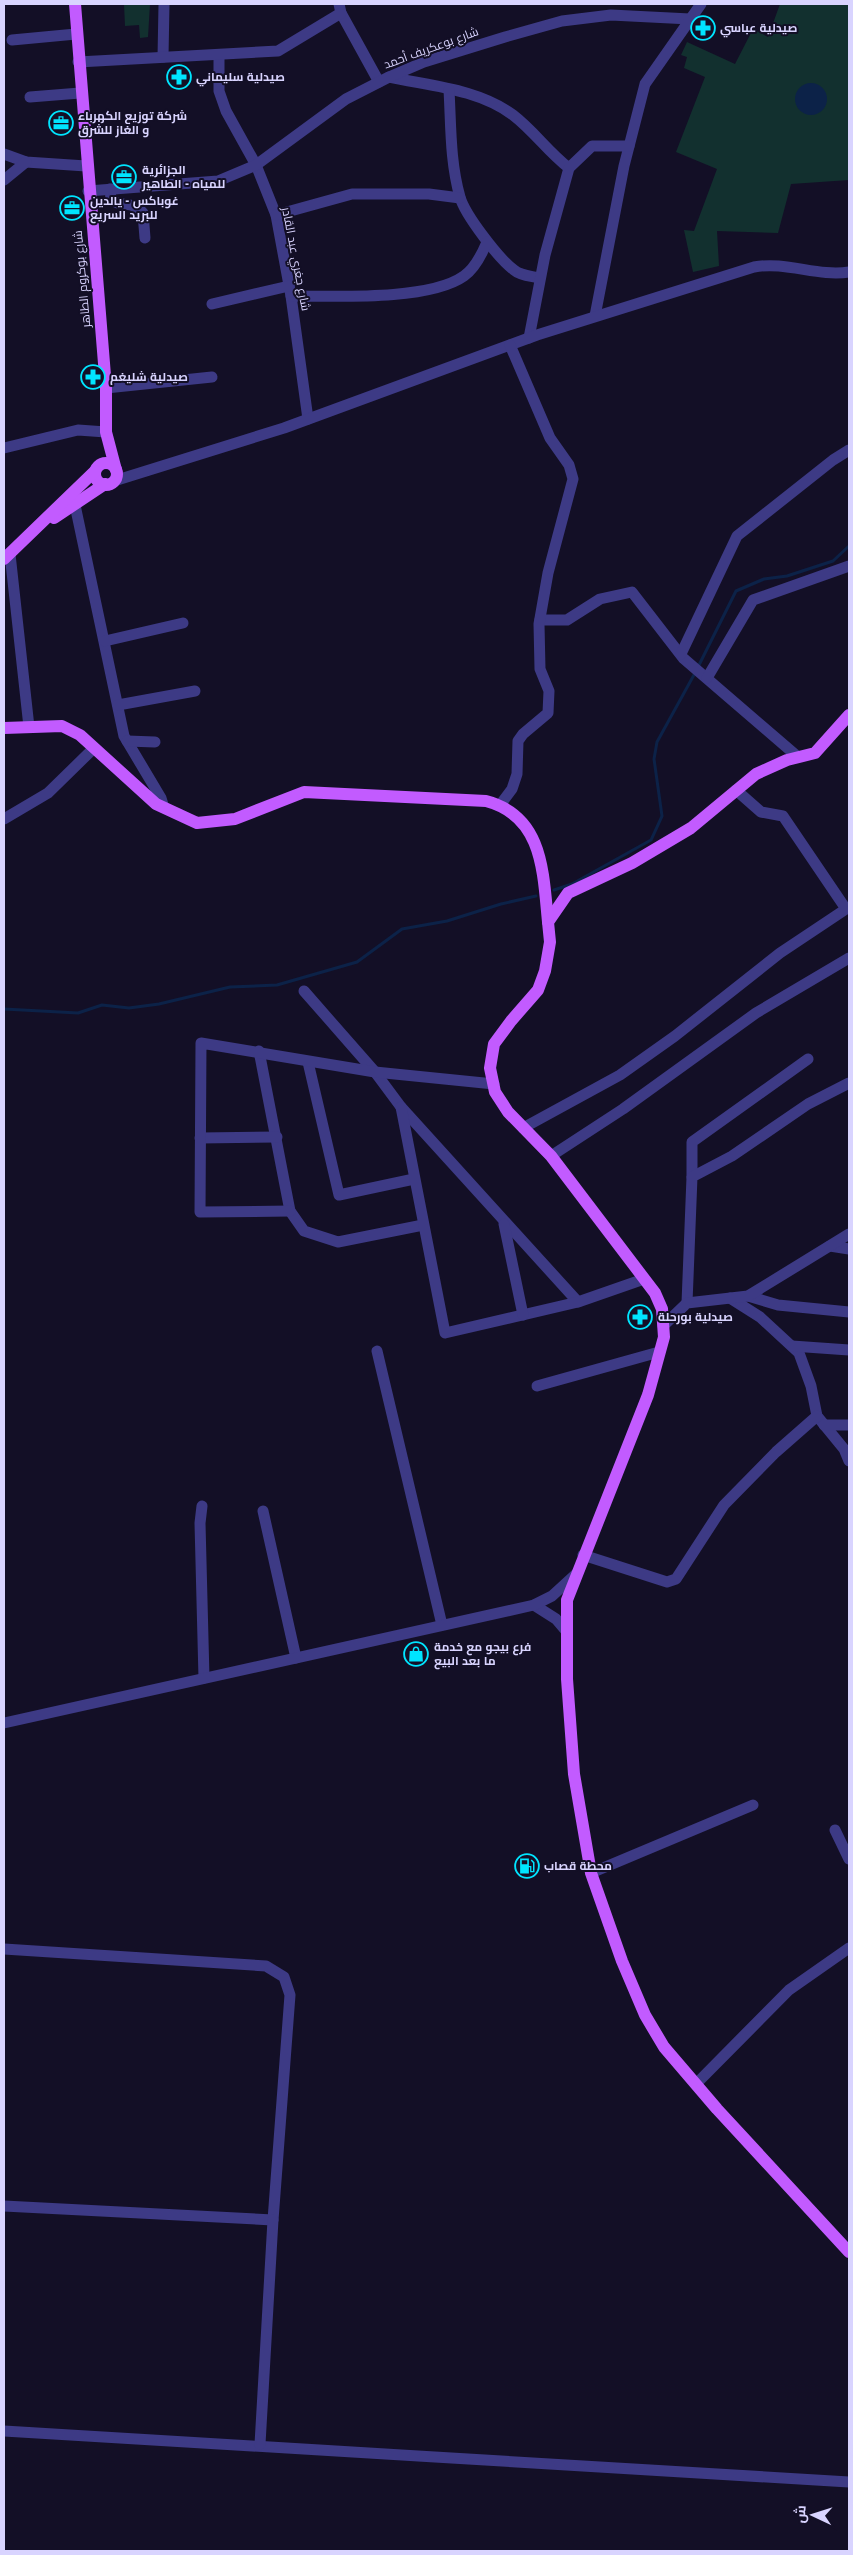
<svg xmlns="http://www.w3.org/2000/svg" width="853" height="2555" viewBox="0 0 853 2555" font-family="Arial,Cairo,sans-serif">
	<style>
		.green { fill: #12302f }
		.water { fill: #0c2248 }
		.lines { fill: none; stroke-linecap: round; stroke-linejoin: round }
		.stream { stroke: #0c2248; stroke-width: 3 }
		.minor { stroke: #3d3a85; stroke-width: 11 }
		.major { stroke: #c25bff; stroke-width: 12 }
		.labels { text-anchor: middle; stroke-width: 4; stroke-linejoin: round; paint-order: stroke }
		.poi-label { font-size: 12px; font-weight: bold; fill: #d9d4ff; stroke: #130f26; text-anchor: start }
		.street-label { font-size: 12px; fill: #d9d4ff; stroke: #130f26 }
	</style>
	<rect width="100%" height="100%" fill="#130f26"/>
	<g class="green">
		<polygon points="124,4 150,4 148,37 140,38 139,25 125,26"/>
		<polygon points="780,4 849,4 849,180 791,184 778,233 717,231 719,266 693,272 684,230 694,231 717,169 676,152 705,77 684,68 687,57 681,55 687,42 735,64 753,29 768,37"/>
	</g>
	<circle class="water" cx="811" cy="99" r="16"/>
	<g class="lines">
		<g class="stream">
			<polyline points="698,667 736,591 764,579 787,576 833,561 849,546"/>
			<polyline points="554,890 572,884 651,840 662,816 654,759 657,742 695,673"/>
			<polyline points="4,1009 78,1013 102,1005 129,1008 159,1004 230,987 277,985 357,962 402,929 447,921 501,904 536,896"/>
		</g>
		<g class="minor">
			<polyline points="339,4 341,13 379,82"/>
			<polyline points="12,40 76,34"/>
			<polyline points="219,55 219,91 226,111 256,165 276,215 291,296 308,419"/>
			<polyline points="163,57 164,4"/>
			<polyline points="78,62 278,51 341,13"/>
			<path d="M389,77C431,86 478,89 513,115C534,131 548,152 569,168"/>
			<path d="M449,90C451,125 450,162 460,197C465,215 499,259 514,270C521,276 531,276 539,278"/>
			<polyline points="30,97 80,93"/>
			<polyline points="4,154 26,162 86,166"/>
			<polyline points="4,180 26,162"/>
			<path d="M110,189L111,199C121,209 132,199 143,213L145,238"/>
			<polyline points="88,191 218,181 256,165 346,99 389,77 424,62 505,37 562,21 611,15 690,19"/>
			<polyline points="276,215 352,194 429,194 460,198"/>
			<path d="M291,296C334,296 429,301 464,276C474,269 482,254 487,242"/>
			<polyline points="212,304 289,286"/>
			<polyline points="595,316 624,166 645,84 701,4"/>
			<polyline points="529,338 545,255 569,168 592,146 629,146"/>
			<polyline points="106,388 212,377"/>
			<polyline points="4,448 78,430 106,432"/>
			<path d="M114,481L284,428L537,335L754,267C786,261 818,277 849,272"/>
			<polyline points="75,505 124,736 161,798 164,808"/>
			<polyline points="10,554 29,727"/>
			<polyline points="540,620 567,620 600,599 632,592 683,658 798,757"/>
			<polyline points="105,641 183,623"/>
			<polyline points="681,654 737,536 833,460 849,450"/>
			<polyline points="707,678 753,600 849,566"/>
			<polyline points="118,705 195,691"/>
			<polyline points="127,741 155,742"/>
			<polyline points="500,805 512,789 517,774 518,741 523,734 548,713 549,691 540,669 539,624 548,573 573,479 569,465 550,438 510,345"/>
			<polyline points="4,819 48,793 94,748"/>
			<polyline points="304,991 375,1072 401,1107 578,1302"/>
			<polyline points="259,1051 290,1211 304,1231 338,1242 423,1225"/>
			<polyline points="308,1062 339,1195 414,1179"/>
			<polyline points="401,1107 445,1333 578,1302 644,1279"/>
			<polyline points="523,1128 620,1075 675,1036 780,953 846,909 783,816 761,812 736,790"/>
			<polyline points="200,1138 277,1137"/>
			<polyline points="551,1156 623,1109 756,1013 849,958"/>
			<polyline points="692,1177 692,1142 808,1059"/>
			<polyline points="290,1211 200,1212 201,1043 375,1072 494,1084"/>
			<polyline points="504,1224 523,1315"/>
			<polyline points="830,1246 849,1249"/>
			<polyline points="748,1296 778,1305 849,1312"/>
			<polyline points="730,1298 760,1317 799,1353 811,1386 817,1416 844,1449 849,1461"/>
			<polyline points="687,1303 692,1177 732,1156 808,1104 849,1083"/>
			<polyline points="663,1326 687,1303 748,1296 849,1234"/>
			<polyline points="792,1346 849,1350"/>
			<polyline points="377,1351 442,1625"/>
			<polyline points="537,1386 659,1352"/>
			<polyline points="824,1425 849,1425"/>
			<polyline points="202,1506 200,1523 204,1678"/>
			<polyline points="263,1511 296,1658"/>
			<polyline points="583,1555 667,1582 676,1579 724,1505 776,1452 817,1416"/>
			<polyline points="534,1605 556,1619 567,1632"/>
			<polyline points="4,1723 534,1605 552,1596 576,1574"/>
			<polyline points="835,1830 849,1859"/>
			<polyline points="591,1873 753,1805"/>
			<polyline points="4,1949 266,1966 284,1977 290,1995 273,2220 4,2206"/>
			<polyline points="696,2084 789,1990 849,1948"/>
			<path d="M4,2431C286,2446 567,2467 849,2482"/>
			<polyline points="260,2444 273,2220"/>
		</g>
		<g class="major">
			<polyline points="75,4 106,388 106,432 116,470"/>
			<circle cx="106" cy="474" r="11"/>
			<polyline points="54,518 105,484"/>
			<polyline points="4,559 95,471"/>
			<polyline points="849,715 815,753 787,760 756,774 691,828 632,863 568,893 548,922 550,942 545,971 538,990 511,1021 494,1044 490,1068 495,1092 508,1112 551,1156 655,1293 662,1309 664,1337 648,1395 567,1600 567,1679 574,1774 591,1873 622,1961 645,2015 664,2047 717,2109 849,2252"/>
			<path d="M4,728L62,726L80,735L156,804L197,823L235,819L304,792L486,801C543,816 543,871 548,922"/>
		</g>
	</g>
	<defs>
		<g id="pharmacy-ring" transform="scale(1.25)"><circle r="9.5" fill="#130f26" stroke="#00e5ff" stroke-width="1.5"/><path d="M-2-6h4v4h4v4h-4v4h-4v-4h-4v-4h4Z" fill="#00e5ff"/></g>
		<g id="office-ring" transform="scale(1.25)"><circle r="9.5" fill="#130f26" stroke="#00e5ff" stroke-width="1.5"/><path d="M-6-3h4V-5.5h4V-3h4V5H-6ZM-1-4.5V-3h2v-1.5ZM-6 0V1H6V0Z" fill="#00e5ff"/></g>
		<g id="shop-ring" transform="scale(1.25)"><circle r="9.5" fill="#130f26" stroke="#00e5ff" stroke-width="1.5"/><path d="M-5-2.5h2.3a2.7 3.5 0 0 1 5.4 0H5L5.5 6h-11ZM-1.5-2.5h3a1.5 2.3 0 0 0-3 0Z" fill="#00e5ff"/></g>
		<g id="fuel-ring" transform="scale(1.25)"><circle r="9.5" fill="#130f26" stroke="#00e5ff" stroke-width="1.5"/><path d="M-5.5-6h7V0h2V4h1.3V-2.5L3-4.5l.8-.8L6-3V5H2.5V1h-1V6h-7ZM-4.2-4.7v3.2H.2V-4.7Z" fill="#00e5ff"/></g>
	</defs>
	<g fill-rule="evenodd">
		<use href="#pharmacy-ring" x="703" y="28"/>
		<use href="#pharmacy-ring" x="179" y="77"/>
		<use href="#office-ring" x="61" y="123"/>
		<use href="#office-ring" x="124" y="177"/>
		<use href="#office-ring" x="72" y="208"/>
		<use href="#pharmacy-ring" x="93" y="377"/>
		<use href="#pharmacy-ring" x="640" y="1317"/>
		<use href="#shop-ring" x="416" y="1654"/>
		<use href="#fuel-ring" x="527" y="1866"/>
	</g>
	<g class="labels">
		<g class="poi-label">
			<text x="720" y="32">صيدلية عباسي</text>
			<text x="196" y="81">صيدلية سليماني</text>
			<text x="78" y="120">شركة توزيع الكهرباء<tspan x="78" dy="14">و الغاز للشرق</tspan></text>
			<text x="142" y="174">الجزائرية<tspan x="142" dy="14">للمياه - الطاهير</tspan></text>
			<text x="90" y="205">غوباكس - يالدين<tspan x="90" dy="14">للبريد السريع</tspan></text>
			<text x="110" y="381">صيدلية شليغم</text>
			<text x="658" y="1321">صيدلية بورحلة</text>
			<text x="434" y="1651">فرع بيجو مع خدمة<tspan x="434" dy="14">ما بعد البيع</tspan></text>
			<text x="544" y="1870">محطة قصاب</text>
		</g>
		<g class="street-label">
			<text transform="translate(431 48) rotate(-20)" y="4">شارع بوعكريف أحمد</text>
			<text transform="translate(296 259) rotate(79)" y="4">شارع جغري عبد القادر</text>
			<text transform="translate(82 279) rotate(-95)" y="4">شارع بوكروم الطاهر</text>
		</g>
	</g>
	<rect width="853" height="2555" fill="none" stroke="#d9d4ff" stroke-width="10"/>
	<g transform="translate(813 2515) rotate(274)" stroke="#130f26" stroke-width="4" paint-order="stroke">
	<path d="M0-4L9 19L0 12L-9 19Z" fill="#d9d4ff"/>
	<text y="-8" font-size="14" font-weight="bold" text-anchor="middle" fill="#d9d4ff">ش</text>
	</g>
</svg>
